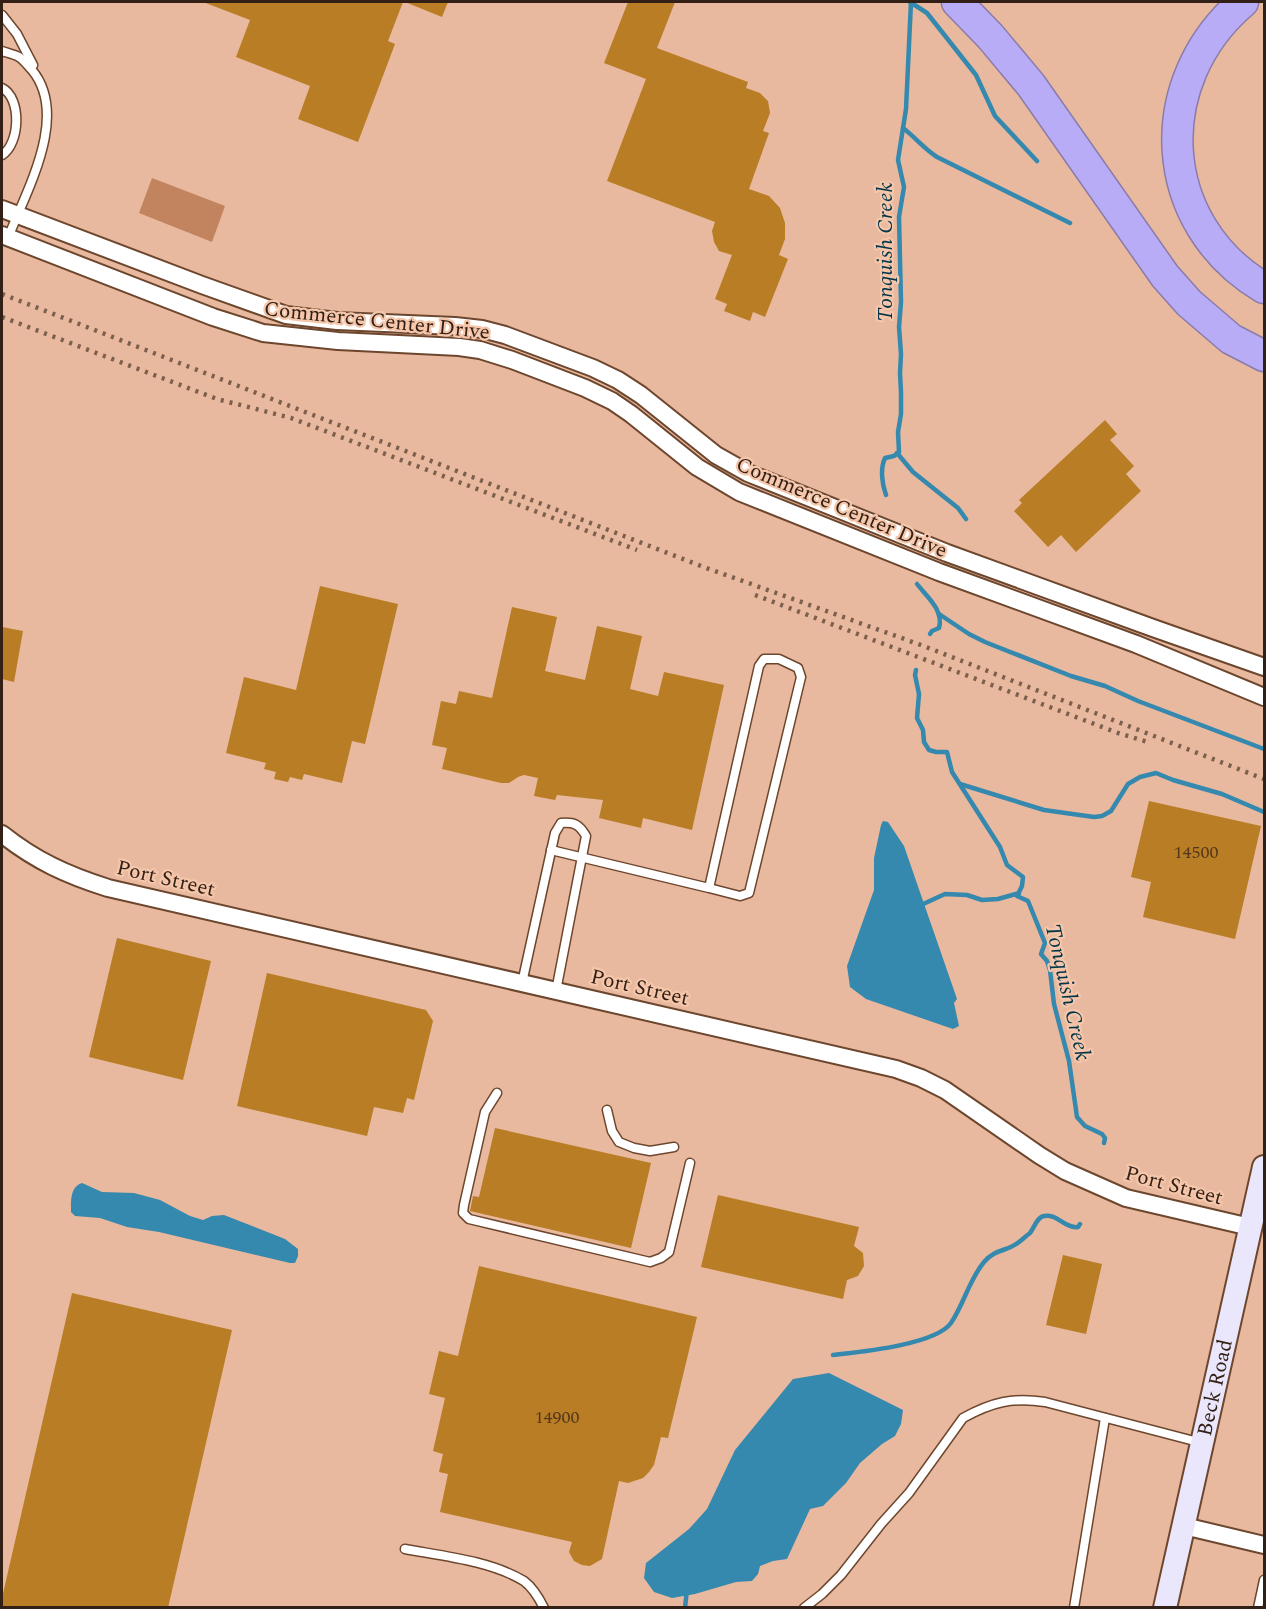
<svg xmlns="http://www.w3.org/2000/svg" width="1266" height="1609" viewBox="0 0 1266 1609" font-family="Spectral,serif">
	<style>
		.green { fill: #c2845f }
		.water { fill: #3588ae }
		.lines { fill: none; stroke-linecap: round; stroke-linejoin: round }
		.stream { stroke: #3588ae; stroke-width: 4.5 }
		.building { fill: #b87d25 }
		.lane-casing { stroke: #6d462e; stroke-width: 11 }
		.street-casing { stroke: #6d462e; stroke-width: 20 }
		.secondary-casing { stroke: #6d462e; stroke-width: 26 }
		.highway-casing { stroke: #8a7ba8; stroke-width: 33 }
		.lane { stroke: #fff; stroke-width: 8 }
		.street { stroke: #fff; stroke-width: 16 }
		.secondary { stroke: #eae6fc; stroke-width: 22 }
		.highway { stroke: #b9acf6; stroke-width: 30 }
		.rail { stroke: #7d5f4e; stroke-width: 4.5; stroke-dasharray: 3 6; stroke-linecap: butt }
		.labels { text-anchor: middle; stroke-width: 4.5; stroke-linejoin: round; paint-order: stroke }
		.number-label { font-size: 18px; fill: #54371a }
		.street-label { font-size: 21px; fill: #322016; stroke: #f5c6aa }
		.water-label { font-size: 22px; font-style: italic; fill: #033549; stroke: #f5c6aa }
	</style>
	<rect width="100%" height="100%" fill="#e8b99e"/>
	<polygon class="green" points="152,178 225,206 212,242 139,213"/>
	<g class="water">
		<polygon points="883,821 888,822 904,846 957,999 954,1003 959,1026 953,1029 866,999 850,987 847,966 874,890 874,858 881,825"/>
		<path d="M82,1183L102,1192L134,1193L160,1200L190,1216L203,1220L212,1216L224,1215L285,1239L298,1249V1256L295,1263H290L159,1232L127,1227L100,1218L75,1216L71,1212C71,1201 70,1187 82,1183Z"/>
		<polygon points="829,1373 903,1410 901,1424 895,1436 882,1444 860,1463 846,1483 823,1506 810,1509 787,1559 773,1561 760,1566 758,1574 752,1581 736,1582 695,1594 672,1598 654,1592 644,1578 646,1563 689,1529 707,1509 735,1450 793,1379"/>
	</g>
	<g class="lines">
		<g class="stream">
			<polyline points="910,2 927,13 976,75 995,116 1037,161"/>
			<path d="M903,128C915,137 924,149 937,157L1070,223"/>
			<polyline points="897,453 913,472 958,508 966,519"/>
			<path d="M886,495C882,484 880,469 885,458L894,456L899,452L898,432L901,414V392L900,373L901,354L899,327L901,302L899,217L904,187L898,160L906,109L911,2"/>
			<path d="M917,584C927,597 944,610 939,628L932,631L930,634"/>
			<polyline points="939,614 969,634 985,642 1071,676 1105,686 1138,701 1264,749"/>
			<polyline points="916,670 915,675 919,694 917,718 923,730 924,742 929,750 936,752 947,752 952,772 1000,847 1007,865 1023,877 1022,886 1017,896 1028,901 1045,943 1041,954 1047,961 1050,970 1054,1004 1069,1061 1077,1117 1085,1126 1102,1134 1105,1138 1104,1143"/>
			<polyline points="960,784 1044,810 1094,817 1102,816 1111,811 1128,784 1140,777 1156,773 1173,780 1222,794 1264,812"/>
			<polyline points="921,905 945,894 967,895 982,900 998,899 1019,893"/>
			<path d="M833,1355C859,1352 935,1345 951,1323C964,1304 969,1280 984,1262C996,1248 1007,1252 1019,1242C1023,1239 1026,1236 1030,1233C1034,1228 1037,1217 1044,1216C1057,1213 1065,1229 1078,1227L1080,1224"/>
			<polyline points="685,1608 687,1589"/>
		</g>
	</g>
	<g class="building">
		<polygon points="203,2 403,2 388,41 395,44 358,142 298,119 310,86 236,57 250,20"/>
		<polygon points="405,2 448,2 442,17"/>
		<polygon points="628,2 675,2 657,48 748,82 746,88 760,93 768,101 770,113 763,131 769,133 749,189 769,196 780,208 785,223 785,239 779,255 788,259 765,317 753,312 750,321 724,311 727,304 715,299 732,255 719,251 714,242 712,231 715,222 607,181 646,79 604,63"/>
		<polygon points="1105,420 1117,434 1110,440 1134,466 1126,474 1141,491 1076,552 1061,535 1048,547 1014,511 1022,503 1019,500"/>
		<polygon points="320,586 398,604 365,744 352,741 342,783 304,774 302,780 290,777 288,782 274,779 276,772 264,769 266,763 226,753 244,677 296,690"/>
		<polygon points="512,607 557,617 545,671 585,680 597,626 642,636 630,689 658,696 664,672 724,685 692,830 643,818 641,828 599,818 603,800 557,795 555,800 534,796 538,778 524,775 518,777 509,783 501,783 442,769 447,748 432,745 441,701 456,704 459,691 492,698"/>
		<polygon points="2,627 23,631 14,682 2,679"/>
		<polygon points="1149,801 1261,826 1235,939 1143,917 1151,882 1131,877"/>
		<polygon points="117,938 211,961 183,1080 89,1057"/>
		<polygon points="267,973 426,1010 433,1021 414,1100 407,1098 403,1113 374,1107 367,1136 237,1106"/>
		<polygon points="495,1128 651,1163 631,1248 470,1211 473,1196 479,1197"/>
		<polygon points="718,1195 859,1227 854,1246 863,1253 864,1266 858,1276 847,1280 843,1299 701,1267"/>
		<polygon points="1063,1255 1102,1264 1086,1334 1046,1325"/>
		<polygon points="479,1266 697,1317 668,1438 661,1437 654,1465 649,1472 643,1478 628,1483 619,1481 602,1559 590,1566 582,1565 574,1561 569,1552 572,1542 440,1512 448,1474 439,1472 443,1454 433,1451 445,1398 429,1394 439,1351 458,1356"/>
		<polygon points="72,1293 232,1330 168,1608 2,1608 2,1598"/>
	</g>
	<g class="lines">
		<g class="lane-casing">
			<g id="lane">
				<polyline points="2,15 17,34 33,65"/>
				<path d="M2,51C7,53 14,54 19,57C24,60 28,66 32,70C70,116 26,191 8,238"/>
				<path d="M2,88C22,98 20,144 2,155"/>
				<polyline points="551,850 709,888 759,666 764,659 779,659 798,668 801,677 749,893 740,896 709,888"/>
				<path d="M522,983L555,833L561,823C574,822 579,824 586,836L556,991"/>
				<polyline points="497,1093 485,1112 464,1205 463,1213 469,1219 650,1262 661,1258 669,1252 690,1163"/>
				<polyline points="607,1110 612,1131 619,1142 634,1148 650,1151 674,1147"/>
				<path d="M405,1549C443,1556 491,1561 524,1581C532,1587 539,1598 544,1608"/>
				<path d="M804,1608L822,1594L841,1575L881,1524L909,1493L963,1418C992,1402 1013,1397 1045,1402L1202,1443"/>
				<polyline points="1074,1608 1105,1418"/>
				<polyline points="1258,1608 1264,1580"/>
			</g>
		</g>
		<g class="street-casing">
			<g id="street">
				<polyline points="2,209 202,285 286,315 337,321 455,326 482,329 505,335 593,368 618,380 641,395 716,455 748,473 947,553 1153,628 1264,667"/>
				<polyline points="2,235 213,317 263,333 338,341 459,347 480,350 512,360 585,388 612,401 631,414 697,467 739,492 939,572 1136,644 1264,697"/>
				<path d="M2,834C36,861 67,875 108,888L896,1069L921,1078L945,1090L1039,1155L1065,1171L1126,1198L1250,1227"/>
				<polyline points="1184,1526 1264,1545"/>
			</g>
		</g>
		<g class="secondary-casing">
			<g id="secondary">
				<path id="s1" d="M1165,1608L1264,1167"/>
			</g>
		</g>
		<g class="highway-casing">
			<g id="highway">
				<polyline points="957,2 990,36 1031,85 1165,276 1189,303 1231,339 1264,356"/>
				<path d="M1243,2C1149,82 1156,224 1264,288"/>
			</g>
		</g>
		<use href="#lane" class="lane"/>
		<use href="#street" class="street"/>
		<use href="#secondary" class="secondary"/>
		<use href="#highway" class="highway"/>
		<g class="rail">
			<polyline points="2,294 701,566 921,645 1264,779"/>
			<polyline points="2,317 217,399 291,418 637,550"/>
			<polyline points="755,595 1118,733 1151,743"/>
		</g>
	</g>
	<g class="labels">
		<g class="number-label">
			<text x="1196" y="858">14500</text>
			<text x="557" y="1423">14900</text>
		</g>
		<g class="street-label">
			<text transform="translate(377 320) rotate(6)" y="7">Commerce Center Drive</text>
			<text transform="translate(842 507) rotate(23)" y="7">Commerce Center Drive</text>
			<text transform="translate(166 878) rotate(13)" y="7">Port Street</text>
			<text transform="translate(640 987) rotate(13)" y="7">Port Street</text>
			<text transform="translate(1174 1185) rotate(15)" y="7">Port Street</text>
			<text dy="7" stroke="none"><textPath href="#s1" startOffset="226">Beck Road</textPath></text>
		</g>
		<g class="water-label">
			<text transform="translate(884 252) rotate(-90)" y="8">Tonquish Creek</text>
			<text transform="translate(1069 992) rotate(77)" y="8">Tonquish Creek</text>
		</g>
	</g>
	<rect width="1266" height="1609" fill="none" stroke="#322016" stroke-width="6"/>
</svg>
